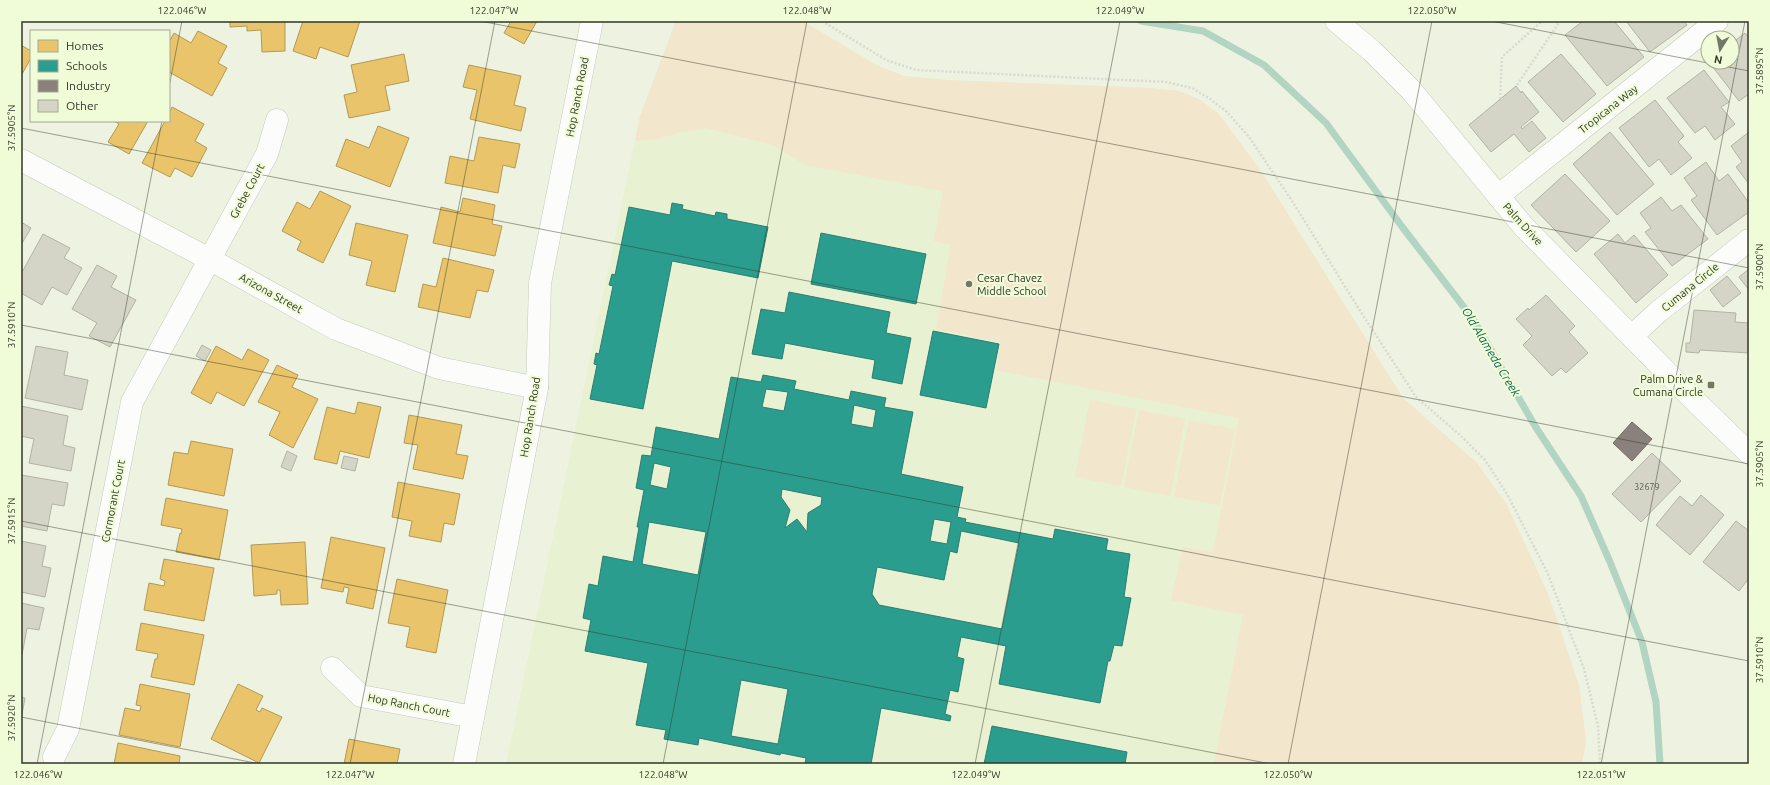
<svg xmlns="http://www.w3.org/2000/svg" width="1770" height="785" viewBox="0 0 1770 785" font-family="Ubuntu,sans-serif">
	<style>
		.built { fill: #e8f1d1 }
		.green { fill: #f2e6cd }
		.homes { fill: #e9c46a; stroke: #b29956 }
		.schools { fill: #2a9d8f; stroke: #2c7e70; fill-rule: evenodd }
		.industry { fill: #8a817c; stroke: #706a63 }
		.lines { fill: none; stroke-linecap: round; stroke-linejoin: round }
		.stream { stroke: #b2d4c3; stroke-width: 7 }
		.building { fill: #d4d5c6; stroke: #b2b3a4 }
		.minor-casing { stroke: #c6cabc; stroke-width: 23 }
		.path { stroke: #d7d9d2; stroke-width: 2.5; stroke-dasharray: 2 2; stroke-linecap: butt }
		.minor { stroke: #fcfdfa; stroke-width: 22 }
		.ticks { fill: none; stroke: #323628; stroke-width: 1; stroke-opacity: 0.45 }
		.poi-dot { fill: #737868; stroke: #f0fbd8; stroke-width: 1.5 }
		.labels { text-anchor: middle; stroke-width: 4; stroke-linejoin: round; paint-order: stroke }
		.number-label { font-size: 9px; fill: #5a5e50 }
		.street-label { font-size: 11px; fill: #323628; stroke: #f0fbd8 }
		.poi-label { font-size: 11px; fill: #323628; stroke: #f0fbd8; text-anchor: start }
		.water-label { font-size: 12px; font-style: italic; fill: #0e6552; stroke: #f0fbd8 }
		.neatline { fill: none; stroke: #323628; stroke-width: 1.5 }
		.ticks-label { font-size: 10px; text-anchor: middle; fill: #323628 }
	</style>
	<rect width="100%" height="100%" fill="#edf3e0"/>
	<polygon class="built" points="676,21 803,21 878,66 904,76 947,80 1150,88 1179,91 1199,99 1218,113 1261,171 1403,398 1477,463 1507,505 1548,594 1579,685 1586,741 1582,764 506,764 640,116"/>
	<g class="green">
		<polygon points="676,21 803,21 878,66 904,76 947,80 1150,88 1179,91 1199,99 1218,113 1261,171 1403,398 1477,463 1507,505 1548,594 1579,685 1586,741 1582,764 1214,764 1243,615 1171,600 1183,547 1213,552 1239,418 996,370 1001,342 936,329 951,245 934,241 943,191 805,165 773,145 706,128 682,132 657,139 635,141 640,116"/>
		<polygon points="1090,400 1136,409 1121,486 1075,477"/>
		<polygon points="1139,410 1185,419 1170,496 1124,487"/>
		<polygon points="1189,420 1235,429 1220,505 1174,497"/>
	</g>
	<g class="homes">
		<polygon points="230,21 285,21 285,51 262,52 261,30 247,31 247,26 230,27"/>
		<polygon points="303,21 360,21 348,57 320,47 316,59 293,51"/>
		<polygon points="511,21 537,21 524,44 504,33"/>
		<polygon points="198,31 227,46 218,63 227,68 212,96 169,72 169,42 174,33 191,43"/>
		<polygon points="21,45 31,51 31,58 21,76"/>
		<polygon points="404,54 409,81 385,86 390,110 349,118 344,95 357,92 351,65"/>
		<polygon points="469,65 521,76 514,105 526,108 521,131 470,119 477,90 463,87"/>
		<polygon points="172,107 204,124 195,141 207,148 192,177 175,168 170,177 142,163 165,121 169,121 169,113"/>
		<polygon points="114,121 148,121 129,154 108,142 119,124"/>
		<polygon points="378,126 409,138 390,187 336,166 346,139 369,148"/>
		<polygon points="479,137 520,144 515,168 503,165 498,193 445,183 450,156 474,161"/>
		<polygon points="320,191 351,206 323,263 297,250 301,241 282,231 297,202 310,209"/>
		<polygon points="463,198 495,205 492,224 502,226 495,256 433,243 441,207 460,212"/>
		<polygon points="356,223 408,235 395,292 366,285 372,261 349,255"/>
		<polygon points="443,258 494,270 488,292 477,290 470,318 418,307 423,284 436,287"/>
		<polygon points="216,346 242,360 248,349 269,360 244,406 217,392 211,404 191,393"/>
		<polygon points="277,365 298,375 292,387 318,399 293,448 269,435 280,412 258,402"/>
		<polygon points="358,402 381,407 369,458 340,451 337,464 314,459 327,407 355,414"/>
		<polygon points="409,415 462,425 456,454 468,456 463,479 413,469 418,445 404,443"/>
		<polygon points="191,441 233,449 224,496 168,485 174,452 188,454"/>
		<polygon points="398,482 460,494 454,525 444,523 441,542 409,536 412,521 392,517"/>
		<polygon points="166,498 228,510 219,560 176,552 180,533 181,534 182,529 161,525"/>
		<polygon points="331,537 385,548 373,609 346,603 349,588 344,587 343,592 321,588"/>
		<polygon points="305,542 308,604 281,605 280,590 277,590 277,594 254,596 251,545"/>
		<polygon points="164,559 214,568 204,621 144,610 149,583 164,586 165,581 160,579"/>
		<polygon points="397,579 448,590 436,653 406,647 410,627 388,623"/>
		<polygon points="141,623 204,635 194,685 151,677 155,659 157,659 158,654 136,650"/>
		<polygon points="140,684 190,694 180,747 119,735 125,708 140,711 141,706 136,705"/>
		<polygon points="238,684 263,696 256,710 260,712 262,708 282,717 259,763 211,739"/>
		<polygon points="349,739 400,749 397,764 344,764"/>
		<polygon points="118,743 180,756 179,764 114,764"/>
	</g>
	<g class="schools">
		<polygon points="672,203 683,205 682,209 715,216 716,212 727,214 727,219 768,227 758,278 672,261 643,409 590,399 597,365 594,364 596,353 599,354 613,286 609,285 612,274 615,275 629,207 670,215"/>
		<polygon points="821,233 926,254 916,304 811,284"/>
		<polygon points="789,292 890,312 886,333 911,338 902,384 872,378 875,360 785,343 782,359 752,354 761,309 785,313"/>
		<polygon points="933,331 999,344 986,408 920,395"/>
		<path d="M763,375L796,381L794,389L849,400L851,391L886,398L884,407L913,412L901,474L963,487L957,517L966,519L965,522L1053,539L1055,529L1108,539L1106,550L1130,554L1124,597L1131,598L1122,646L1114,645L1110,661H1108L1100,703L999,684L1006,646L961,637L957,657L964,659L958,692L950,690L945,714L951,716L950,721L881,708L871,764H805L806,758L781,753L780,755L699,738L698,745L664,739L666,730L636,725L648,663L585,651L591,620L583,618L589,584L598,586L603,556L633,562L639,527H637L644,490L636,488L642,455L651,456L656,427L719,439L731,377L761,382ZM766,389L788,392L784,411L762,407ZM854,405L876,410L873,428L851,424ZM654,463L671,467L667,489L650,485ZM782,489L822,497L821,505L808,513L807,532L797,519L785,528L790,510L781,497ZM934,519L951,522L947,544L930,541ZM649,522L706,532L698,575L642,564ZM961,531L1019,543L1002,629L879,605L872,594L877,567L944,580L950,551L957,553ZM741,680L788,689L778,744L731,736Z"/>
		<polygon points="992,726 1127,752 1125,764 984,764"/>
	</g>
	<polygon class="industry" points="1632,422 1652,439 1632,461 1613,443"/>
	<g class="lines">
		<polyline class="stream" points="1141,21 1203,31 1264,65 1326,123 1403,228 1473,319 1535,426 1581,496 1610,562 1642,642 1656,702 1660,764"/>
	</g>
	<g class="building">
		<polygon points="1583,21 1614,21 1644,57 1607,86 1565,35"/>
		<polygon points="1626,21 1684,21 1687,25 1650,52"/>
		<polygon points="1745,33 1749,38 1749,94 1739,101 1709,62 1732,62 1732,43"/>
		<polygon points="1561,54 1596,94 1563,122 1528,82"/>
		<polygon points="1704,70 1729,102 1721,107 1735,124 1715,140 1705,126 1695,133 1667,98"/>
		<polygon points="1516,86 1521,93 1522,91 1539,112 1521,127 1522,129 1532,121 1546,138 1529,152 1514,134 1491,152 1469,125"/>
		<polygon points="1655,100 1684,136 1678,142 1692,158 1671,175 1659,159 1649,167 1619,128"/>
		<polygon points="1610,132 1654,184 1617,215 1573,164"/>
		<polygon points="1749,132 1749,184 1736,167 1742,162 1731,146"/>
		<polygon points="1706,162 1719,181 1728,174 1749,203 1749,212 1717,235 1691,200 1697,196 1684,178"/>
		<polygon points="1565,174 1610,221 1576,252 1531,205"/>
		<polygon points="1661,197 1672,211 1681,205 1708,239 1672,266 1645,232 1651,228 1640,213"/>
		<polygon points="21,222 31,228 21,245"/>
		<polygon points="43,234 70,248 64,258 82,268 67,295 52,287 42,305 21,293 21,274"/>
		<polygon points="1618,234 1625,243 1634,235 1668,275 1636,303 1594,254"/>
		<polygon points="97,265 117,276 111,287 136,300 110,347 89,336 97,323 72,309"/>
		<polygon points="1749,269 1749,290 1739,277"/>
		<polygon points="1727,276 1741,293 1723,307 1710,290"/>
		<polygon points="1546,295 1575,326 1569,332 1588,353 1566,373 1561,368 1552,376 1523,345 1532,336 1516,319 1528,308 1529,310"/>
		<polygon points="1694,310 1736,313 1735,322 1749,323 1749,353 1700,350 1699,353 1686,352 1686,343 1690,343"/>
		<polygon points="202,345 211,350 205,361 196,356"/>
		<polygon points="36,346 68,352 64,375 88,380 82,410 25,398"/>
		<polygon points="21,406 68,416 63,445 75,448 71,471 29,463 34,439 21,436"/>
		<polygon points="287,451 297,456 291,471 281,467"/>
		<polygon points="1652,453 1681,481 1641,522 1612,494"/>
		<polygon points="344,456 358,459 355,471 341,468"/>
		<polygon points="21,475 68,483 64,506 52,504 47,531 21,526"/>
		<polygon points="1701,495 1724,515 1690,555 1656,525 1680,496 1692,506"/>
		<polygon points="1736,521 1749,531 1749,578 1739,591 1703,562"/>
		<polygon points="21,541 46,546 42,566 51,568 45,597 21,592"/>
		<polygon points="21,603 44,608 39,630 27,628 22,655 21,655"/>
		<polygon points="21,697 25,698 21,720"/>
	</g>
	<g class="lines">
		<g class="minor-casing">
			<g id="minor">
				<polyline points="1336,21 1372,51 1411,90 1524,227 1695,401 1749,453"/>
				<polyline points="21,160 211,260 336,329 439,368 537,388"/>
				<polyline points="1498,196 1717,21"/>
				<polyline points="1632,336 1658,312 1749,240"/>
				<polyline points="332,668 361,696 473,717"/>
				<polyline points="54,757 68,729 132,402 267,154 277,120"/>
				<polyline points="464,764 537,388 540,283 592,21"/>
			</g>
		</g>
		<g class="path">
			<polyline points="822,21 886,60 916,70 1166,82 1192,88 1210,99 1227,112 1249,137 1294,204 1357,306 1416,397 1460,435 1485,460 1507,494 1548,574 1584,669 1598,726 1600,764"/>
			<polyline points="1517,85 1560,21"/>
			<polyline points="1500,99 1502,57 1542,21"/>
		</g>
		<use href="#minor" class="minor"/>
	</g>
	<path class="ticks" d="M480,21L1749,268M1491,21L1749,71M169,87L182,21M21,128L1749,464M21,325L1749,661M21,521L1271,764M21,717L260,764M37,764L162,121M350,764L495,21M663,764L807,21M975,764L1120,21M1288,764L1432,21M1601,764L1745,21"/>
	<g class="poi-dot">
		<circle cx="969" cy="284" r="4"/>
		<rect x="1707" y="381" width="8" height="8" rx="2"/>
	</g>
	<g class="labels">
		<g class="number-label">
			<text x="1647" y="490">32679</text>
		</g>
		<g class="street-label">
			<text transform="translate(577 97) rotate(-79)" y="4">Hop Ranch Road</text>
			<text transform="translate(1608 109) rotate(-38)" y="4">Tropicana Way</text>
			<text transform="translate(247 191) rotate(-62)" y="4">Grebe Court</text>
			<text transform="translate(1523 224) rotate(48)" y="4">Palm Drive</text>
			<text transform="translate(1690 287) rotate(-39)" y="4">Cumana Circle</text>
			<text transform="translate(271 293) rotate(29)" y="4">Arizona Street</text>
			<text transform="translate(530 417) rotate(-81)" y="4">Hop Ranch Road</text>
			<text transform="translate(113 501) rotate(-79)" y="4">Cormorant Court</text>
			<text transform="translate(409 705) rotate(11)" y="4">Hop Ranch Court</text>
		</g>
		<g class="poi-label">
			<text x="977" y="282">Cesar Chavez<tspan x="977" dy="13">Middle School</tspan></text>
			<text x="1703" y="383" text-anchor="end">Palm Drive &amp;<tspan x="1703" dy="13">Cumana Circle</tspan></text>
		</g>
		<g class="water-label">
			<text transform="translate(1491 352) rotate(59)" y="4">Old Alameda Creek</text>
		</g>
	</g>
	<rect width="1770" height="785" fill="none" stroke="#f0fbd8" stroke-width="44"/>
	<rect x="30" y="30" width="140" height="92" fill="#f0fbd8" stroke="#a4ac92"/>
	<rect x="38" y="40" width="20" height="12" fill="#e9c46a" stroke="#a4ac92"/>
	<text x="66" y="50" font-size="12" fill="#323628">Homes</text>
	<rect x="38" y="60" width="20" height="12" fill="#2a9d8f" stroke="#a4ac92"/>
	<text x="66" y="70" font-size="12" fill="#323628">Schools</text>
	<rect x="38" y="80" width="20" height="12" fill="#8a817c" stroke="#a4ac92"/>
	<text x="66" y="90" font-size="12" fill="#323628">Industry</text>
	<rect x="38" y="100" width="20" height="12" fill="#d4d5c6" stroke="#a4ac92"/>
	<text x="66" y="110" font-size="12" fill="#323628">Other</text>
	<g transform="translate(1720 50) rotate(191)"><circle r="19" fill="#f0fbd8" stroke="#a4ac92"/>
	<path d="M0-3L7 15L0 10L-7 15Z" fill="#737868"/>
	<text y="-6" font-size="11" font-weight="bold" text-anchor="middle" fill="#323628">N</text>
	</g>
	<rect x="22" y="22" width="1726" height="741" class="neatline"/>
	<g class="ticks-label">
		<text x="182" y="14">122.046°W</text>
		<text x="494" y="14">122.047°W</text>
		<text x="807" y="14">122.048°W</text>
		<text x="1120" y="14">122.049°W</text>
		<text x="1432" y="14">122.050°W</text>
		<text transform="translate(1759 71) rotate(-90)" y="4">37.5895°N</text>
		<text transform="translate(11 128) rotate(-90)" y="4">37.5905°N</text>
		<text transform="translate(1759 267) rotate(-90)" y="4">37.5900°N</text>
		<text transform="translate(11 325) rotate(-90)" y="4">37.5910°N</text>
		<text transform="translate(1759 464) rotate(-90)" y="4">37.5905°N</text>
		<text transform="translate(11 521) rotate(-90)" y="4">37.5915°N</text>
		<text transform="translate(1759 660) rotate(-90)" y="4">37.5910°N</text>
		<text transform="translate(11 718) rotate(-90)" y="4">37.5920°N</text>
		<text x="38" y="778">122.046°W</text>
		<text x="350" y="778">122.047°W</text>
		<text x="663" y="778">122.048°W</text>
		<text x="976" y="778">122.049°W</text>
		<text x="1288" y="778">122.050°W</text>
		<text x="1601" y="778">122.051°W</text>
	</g>
</svg>
